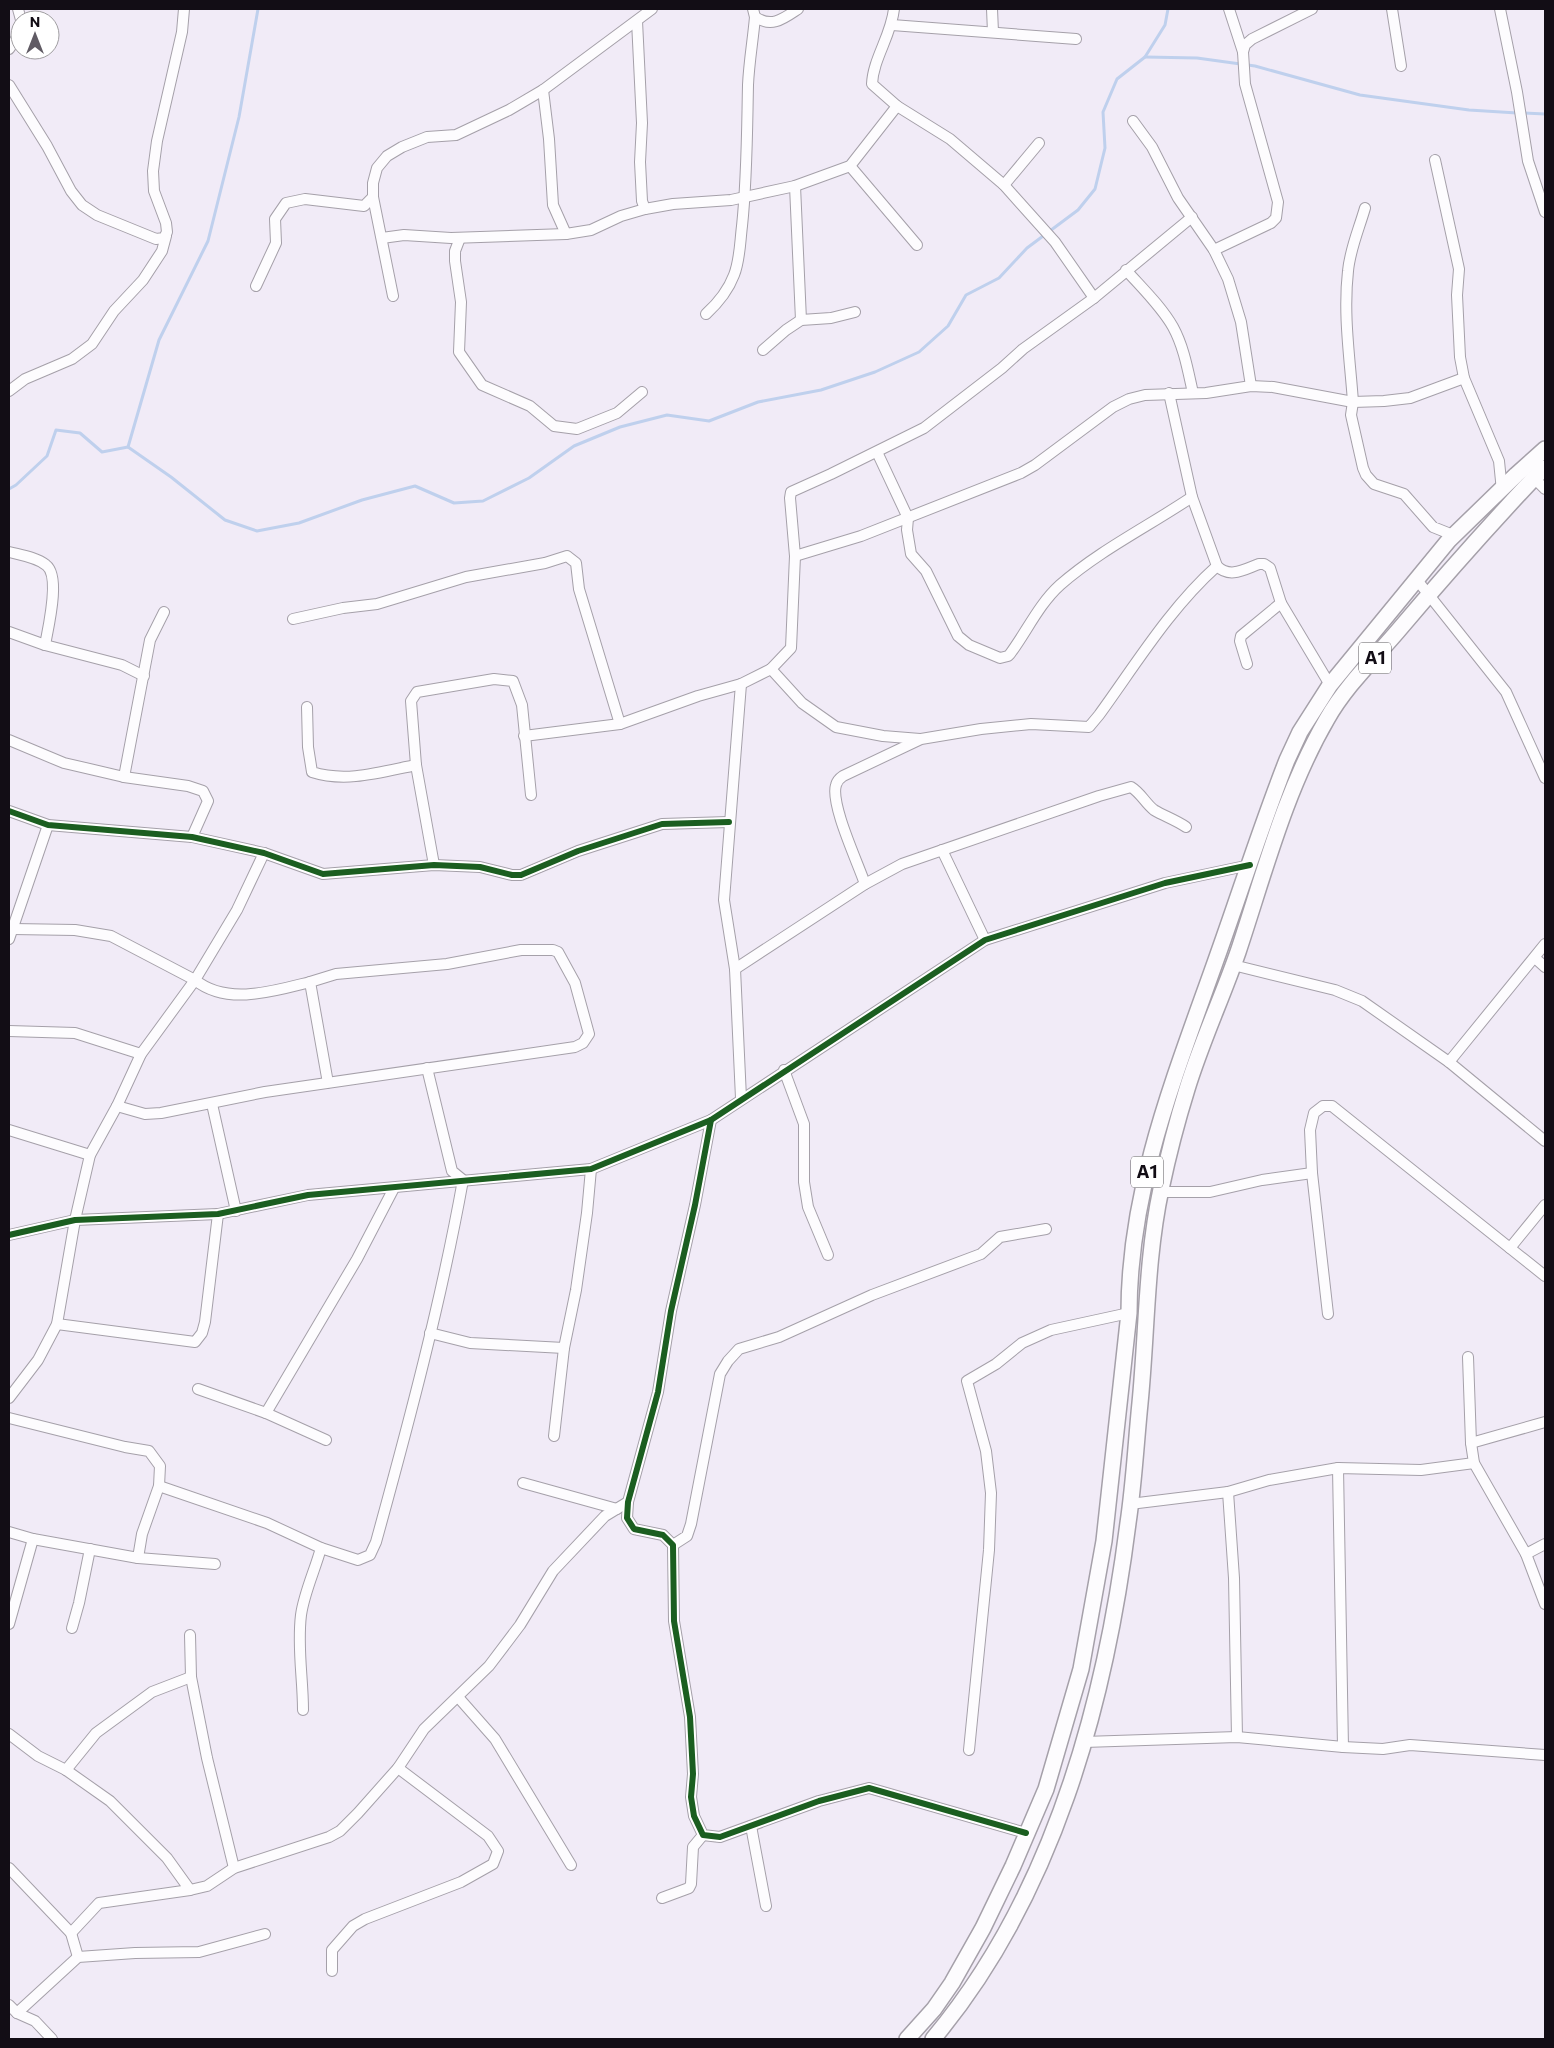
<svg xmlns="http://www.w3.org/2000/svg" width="1554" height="2048" viewBox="0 0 1554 2048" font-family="Commissioner,sans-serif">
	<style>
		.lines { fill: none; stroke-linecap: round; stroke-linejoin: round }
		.stream { stroke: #bfd0ed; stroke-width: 3 }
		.minor-casing { stroke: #a5a0a9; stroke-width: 12 }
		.highway-casing { stroke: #a5a0a9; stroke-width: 18 }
		.minor { stroke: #fdfcfe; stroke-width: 10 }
		.highway { stroke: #fdfcfe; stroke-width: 15 }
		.cycleway-casing { stroke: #fff; stroke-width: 9 }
		.cycleway { stroke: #1b5e20; stroke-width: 6 }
		.labels { text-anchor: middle; stroke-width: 4; stroke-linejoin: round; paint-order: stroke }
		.shield { fill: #fff; stroke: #59565b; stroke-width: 1 }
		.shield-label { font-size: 18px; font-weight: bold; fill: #120d15 }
	</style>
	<rect width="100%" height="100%" fill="#f1ebf7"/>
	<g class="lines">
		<g class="stream">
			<polyline points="1145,57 1197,58 1255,66 1360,95 1469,110 1517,113"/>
			<polyline points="1523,113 1545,114"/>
			<polyline points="128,447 159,340 208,241 239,117 258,9"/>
			<polyline points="9,489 16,485 47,456 56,430 80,433 102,452 128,447 171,477 225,520 257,531 299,523 362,500 415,486 454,503 483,501 529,478 574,446 620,427 667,415 709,421 758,402 821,390 875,372 919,352 948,326 966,295 999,278 1027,248 1078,210 1095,189 1105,148 1103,112 1117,79 1145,57 1165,25 1168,9"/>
		</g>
		<g class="minor-casing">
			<g id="minor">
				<polyline points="18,9 21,20"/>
				<path d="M894,9C891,36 873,59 872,84L897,106L950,139L1004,185L1055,242L1094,298"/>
				<polyline points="992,9 993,32"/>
				<polyline points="1392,9 1401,66"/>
				<polyline points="1500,9 1517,92 1528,161 1545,212"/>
				<path d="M755,17C772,28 783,19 798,9"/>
				<polyline points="637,21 642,123 640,162 642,201 645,209"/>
				<polyline points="892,25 1076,39"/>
				<polyline points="9,49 20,33"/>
				<polyline points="1243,52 1245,45 1252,39 1312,9"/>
				<polyline points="9,85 47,146 71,191 82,205 97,215 156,239 164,238 167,232 166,223 154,191 153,171 157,141 182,32 184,9"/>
				<polyline points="543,90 549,139 553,205 566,234"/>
				<polyline points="1133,121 1152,147 1178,198 1214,250 1228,279 1241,322 1251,386"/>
				<polyline points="1435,160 1459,269 1457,295 1460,357 1464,378 1499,461 1502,491"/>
				<polyline points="850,166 917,245"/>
				<polyline points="1004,185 1039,143"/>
				<polyline points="795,186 801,320"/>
				<path d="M1365,208C1359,229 1350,249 1348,271C1343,315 1350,359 1353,402L1351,415L1363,468L1366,475L1374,484L1404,494L1433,527L1453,535L1450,539"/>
				<polyline points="382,238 404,235 451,238 566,234 591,230 621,216 645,209 673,204 731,200 795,186 850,166 897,106"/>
				<polyline points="460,238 455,251 455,261 461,302 459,352 482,385 530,406 554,426 577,429 617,413 642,392"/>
				<polyline points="1214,250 1271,223 1276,218 1278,202 1245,84 1243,52 1229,9"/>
				<path d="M1126,270C1142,288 1161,306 1173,327C1184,347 1188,371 1193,393"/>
				<polyline points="256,286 276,243 275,219 286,203 305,199 364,206 373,197"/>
				<polyline points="393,296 373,197 373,183 377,168 387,156 402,147 427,137 456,135 509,110 543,90 652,9"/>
				<path d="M706,314C718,303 728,291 734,275C740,260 740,242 742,226C747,179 747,132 748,85C749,62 753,40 755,17L753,9"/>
				<polyline points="763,350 786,330 801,320 831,318 855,312"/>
				<polyline points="9,391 25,379 72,359 92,344 114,311 143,280 162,251 166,236"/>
				<path d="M1169,393L1192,497L1217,566C1230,579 1245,569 1259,564H1264L1270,568L1281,603L1330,685"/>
				<path d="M877,452L908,518L907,530L911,554L926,571L958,636L969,645L1000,658L1008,656L1010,654C1027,631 1039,604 1060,585C1100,550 1149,526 1192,497"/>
				<polyline points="1534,478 1545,489"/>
				<path d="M9,552C20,555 36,557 46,565C61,576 48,628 45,645"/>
				<polyline points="795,556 861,536 1021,473 1035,465 1113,407 1129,399 1145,395 1206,393 1251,386 1273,387 1353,402 1384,401 1410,398 1464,378"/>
				<polyline points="1417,580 1506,692 1545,778"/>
				<polyline points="293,619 343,608 377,604 466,577 545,563 567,556 576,563 579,589 620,724"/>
				<polyline points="9,632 45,645 122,665 144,676"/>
				<polyline points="1247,664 1240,641 1241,636 1281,603"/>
				<polyline points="771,669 791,648 795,556 790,498 791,492 831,474 924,428 1002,368 1023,349 1094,298 1192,217"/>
				<polyline points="741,684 724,900 735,969 741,1098"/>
				<path d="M307,707L308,747L312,772C346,783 381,772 416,765"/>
				<polyline points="524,736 620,724 698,696 741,684 771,669 802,703 836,727 883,736 920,739"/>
				<polyline points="9,740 64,763 124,777 188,786 203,791 208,801 192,837"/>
				<polyline points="124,777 150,640 164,612"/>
				<polyline points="9,811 48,825 192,837 264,853 323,874 434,865 480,867 512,875 521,875 578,851 662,824 729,822"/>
				<polyline points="942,850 985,940"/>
				<polyline points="434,865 416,765 411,701 417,692 494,679 513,681 522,705 531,795"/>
				<path d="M865,884C858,863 830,804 836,785C837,781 840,778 843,776L921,739L981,729L1031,724L1089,727L1099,715C1136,664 1170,608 1217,566"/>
				<path d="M13,929L75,930L111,936L195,980C227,1006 274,991 310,982"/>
				<polyline points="9,939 48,825"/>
				<polyline points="1535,958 1545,967"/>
				<polyline points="1233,965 1335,990 1362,1001 1449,1062 1545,1141"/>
				<path d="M735,969L865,884L902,864L1099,796L1131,787C1141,793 1145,803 1154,810C1164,816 1176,820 1186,827"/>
				<polyline points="9,1031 75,1033 141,1054"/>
				<polyline points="1449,1062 1545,944"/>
				<polyline points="784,1070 804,1124 804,1182 808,1207 828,1255"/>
				<polyline points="212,1104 236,1211"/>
				<polyline points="117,1106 145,1114 161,1113 265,1092 575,1047 583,1043 589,1034 575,983 558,952 553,950 521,950 447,964 336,974 310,982 328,1083"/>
				<polyline points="711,1120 695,1205 671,1311 658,1392 628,1502 627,1518 634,1529 663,1535 673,1545 674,1621 690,1717 693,1774 691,1797 694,1816 703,1835 720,1837 819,1801 869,1788 1026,1833"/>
				<polyline points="9,1130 90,1155"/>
				<polyline points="1161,1192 1210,1192 1262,1180 1312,1173"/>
				<polyline points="9,1235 75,1220 218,1214 308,1195 591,1169 711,1120 985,940 1165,883 1250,865"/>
				<polyline points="1510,1248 1545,1205"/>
				<polyline points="1328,1314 1312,1173 1310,1130 1314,1113 1323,1106 1332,1106 1545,1276"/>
				<polyline points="57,1324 195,1342 202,1333 205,1322 218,1214"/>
				<polyline points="430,1333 470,1343 564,1348"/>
				<polyline points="1468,1357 1471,1443 1474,1463 1526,1554 1545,1604"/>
				<polyline points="198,1389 266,1413 326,1440"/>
				<polyline points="9,1398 38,1360 57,1324 75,1220 90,1155 117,1106 141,1054 195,980 237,910 264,853"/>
				<polyline points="266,1413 357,1259 394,1188"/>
				<polyline points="9,1418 125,1447 149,1451 160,1466 159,1486 142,1534 138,1558 33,1539 9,1532"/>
				<polyline points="554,1436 564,1348 576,1290 587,1213 591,1169"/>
				<polyline points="1471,1443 1545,1422"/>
				<polyline points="523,1483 617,1509"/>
				<path d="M159,1486L267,1523L321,1548L358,1560L370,1555L376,1542C409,1422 441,1302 463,1180L452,1171L427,1068"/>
				<polyline points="1228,1492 1234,1578 1237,1737"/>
				<polyline points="1130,1504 1228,1492 1269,1480 1338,1468"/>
				<polyline points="673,1545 687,1536 691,1524 720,1374 728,1361 739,1349 779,1337 872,1295 981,1254 1000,1237 1046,1229"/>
				<polyline points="1526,1554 1545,1544"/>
				<polyline points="138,1558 215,1564"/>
				<polyline points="9,1624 33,1539"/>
				<polyline points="72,1628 79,1603 90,1549"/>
				<polyline points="190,1635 191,1677 207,1758 234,1868"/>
				<polyline points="458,1697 495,1739 571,1865"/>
				<path d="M303,1710C303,1678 297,1647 301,1615C304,1593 315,1570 321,1548"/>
				<polyline points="9,1734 38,1756 66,1770 110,1801 167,1858 190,1890 99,1903 71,1933"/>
				<polyline points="1084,1742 1237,1737 1343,1747 1383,1749 1410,1745 1545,1755"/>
				<polyline points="1343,1747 1338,1468 1421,1470 1474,1463"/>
				<polyline points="969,1750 989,1550 991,1493 986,1451 967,1381 996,1364 1022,1343 1051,1330 1129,1313"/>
				<polyline points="66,1770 96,1733 152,1692 191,1677"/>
				<polyline points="751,1826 766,1906"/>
				<polyline points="9,1868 71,1933 78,1957"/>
				<polyline points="190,1890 207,1886 234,1868 329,1837 340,1831 358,1813 398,1768 424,1729 489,1666 520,1625 553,1571 605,1516 628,1502"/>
				<polyline points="662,1898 689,1888 691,1884 693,1847 703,1835"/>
				<polyline points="332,1971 332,1950 353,1926 365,1919 461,1882 493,1864 498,1851 488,1836 398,1768"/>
				<polyline points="9,2005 17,2013 35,2021 52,2039"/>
				<polyline points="17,2013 78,1957 135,1953 199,1952 265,1934"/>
			</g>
		</g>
		<g class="highway-casing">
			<g id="highway">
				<path d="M907,2039L934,2009L952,1983L983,1928L1013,1866L1046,1789L1081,1669L1104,1541L1129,1313C1129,1188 1175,1076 1216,960C1240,893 1261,826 1287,760L1300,732L1330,685L1449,540L1516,475L1545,449"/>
				<path d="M933,2039C1053,1896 1105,1705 1128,1523C1134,1483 1136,1443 1140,1403C1147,1332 1146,1259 1161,1189C1168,1156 1177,1121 1187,1089C1201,1043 1222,998 1238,952C1264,874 1285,791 1327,719C1345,687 1373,660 1397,632C1441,580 1487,528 1534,478L1545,468"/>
			</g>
		</g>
		<use href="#minor" class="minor"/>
		<use href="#highway" class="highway"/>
		<g class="cycleway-casing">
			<g id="cycleway">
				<polyline points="9,811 48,825 192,837 264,853 323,874 434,865 480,867 512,875 521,875 578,851 662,824 729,822"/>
				<polyline points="711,1120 695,1205 671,1311 658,1392 628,1502 627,1518 634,1529 663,1535 673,1545 674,1621 690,1717 693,1774 691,1797 694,1816 703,1835 720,1837 819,1801 869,1788 1026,1833"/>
				<polyline points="9,1235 75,1220 218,1214 308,1195 591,1169 711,1120 985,940 1165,883 1250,865"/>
			</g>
		</g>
		<use href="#cycleway" class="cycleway"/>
	</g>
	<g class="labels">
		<g class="shield">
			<rect x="1359" y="642.5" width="32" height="31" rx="4"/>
			<rect x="1131" y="1156.5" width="32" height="31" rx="4"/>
		</g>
		<g class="shield-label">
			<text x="1375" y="664">A1</text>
			<text x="1147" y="1178">A1</text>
		</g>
	</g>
	<rect width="1554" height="2048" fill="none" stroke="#120d15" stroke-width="20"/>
	<g transform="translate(35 35)"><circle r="24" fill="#ffffff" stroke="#a09ea1"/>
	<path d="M0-4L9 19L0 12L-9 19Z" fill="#605b64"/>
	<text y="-8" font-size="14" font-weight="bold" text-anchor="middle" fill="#120d15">N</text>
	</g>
</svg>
